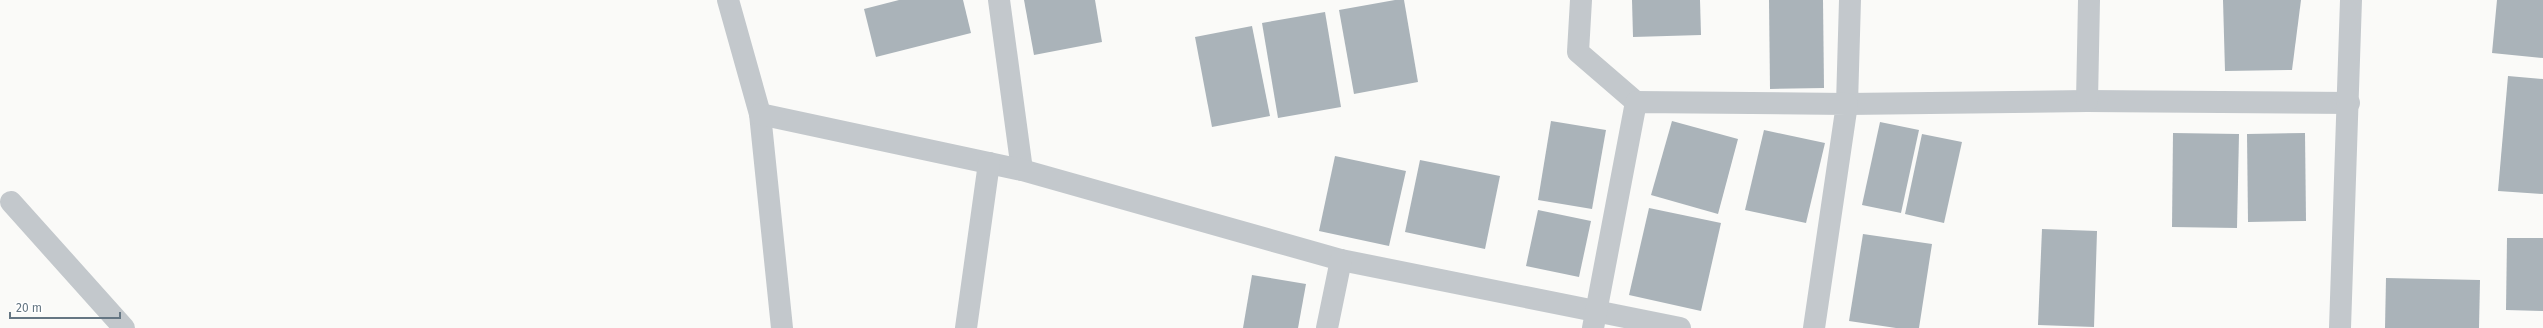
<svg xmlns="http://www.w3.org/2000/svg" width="2543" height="328" viewBox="0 0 2543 328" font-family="'Fira Sans',sans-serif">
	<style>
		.building { fill: #aab3b9 }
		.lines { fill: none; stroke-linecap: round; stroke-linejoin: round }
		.minor { stroke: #c3c8cc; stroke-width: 22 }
	</style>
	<rect width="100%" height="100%" fill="#fafaf8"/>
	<g class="building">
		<polygon points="899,0 963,0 971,33 876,57 864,9"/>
		<polygon points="1024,0 1095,0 1102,42 1034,55"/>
		<polygon points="1395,0 1404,0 1418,82 1354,94 1339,10"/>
		<polygon points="1632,0 1700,0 1701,35 1633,37"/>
		<polygon points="1769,0 1823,0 1824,88 1770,89"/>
		<polygon points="2223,0 2301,0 2292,70 2225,71"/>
		<polygon points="2497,0 2543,0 2543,58 2492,53"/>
		<polygon points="1325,12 1341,107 1278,118 1262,23"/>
		<polygon points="1252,26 1270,116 1212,127 1195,37"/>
		<polygon points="2508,76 2543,79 2543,194 2498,191"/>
		<polygon points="1551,121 1606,130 1592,209 1538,200"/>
		<polygon points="1672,121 1738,139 1718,214 1651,195"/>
		<polygon points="1880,122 1919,130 1901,213 1862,205"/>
		<polygon points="1764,130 1825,143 1806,223 1745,210"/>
		<polygon points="2173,133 2239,134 2237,228 2172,227"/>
		<polygon points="2305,133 2306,221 2248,222 2247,134"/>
		<polygon points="1922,134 1962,142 1944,223 1905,214"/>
		<polygon points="1335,156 1406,171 1389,246 1319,231"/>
		<polygon points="1420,160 1500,176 1485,249 1405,232"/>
		<polygon points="1649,208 1721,223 1701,311 1629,295"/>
		<polygon points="1538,210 1591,221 1579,277 1526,266"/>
		<polygon points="2042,229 2097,231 2094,327 2038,325"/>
		<polygon points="1863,234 1932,244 1919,328 1896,328 1849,321"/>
		<polygon points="2507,238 2543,238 2543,311 2506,310"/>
		<polygon points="1252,275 1306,284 1298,328 1243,328"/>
		<polygon points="2386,278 2480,280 2479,328 2385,328"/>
	</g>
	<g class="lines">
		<g class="minor">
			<polyline points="728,0 760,114 782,328"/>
			<polyline points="999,0 1022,170"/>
			<polyline points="1581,0 1578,52 1636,102"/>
			<polyline points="1850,0 1847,104 2087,101 2349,103"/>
			<polyline points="2087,101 2089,0"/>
			<polyline points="760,114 1022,170 1341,260 1680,328"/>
			<polyline points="11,202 124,328"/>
			<polyline points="966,328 989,163"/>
			<polyline points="1327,328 1341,260"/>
			<polyline points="1593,328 1636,102 1847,104 1814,328"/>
			<polyline points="2340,328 2351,0"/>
		</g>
	</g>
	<path d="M10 312v6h110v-6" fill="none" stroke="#657683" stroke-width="2"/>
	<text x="16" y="312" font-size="12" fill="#657683" stroke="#ffffff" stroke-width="3" paint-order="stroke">20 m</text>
</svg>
